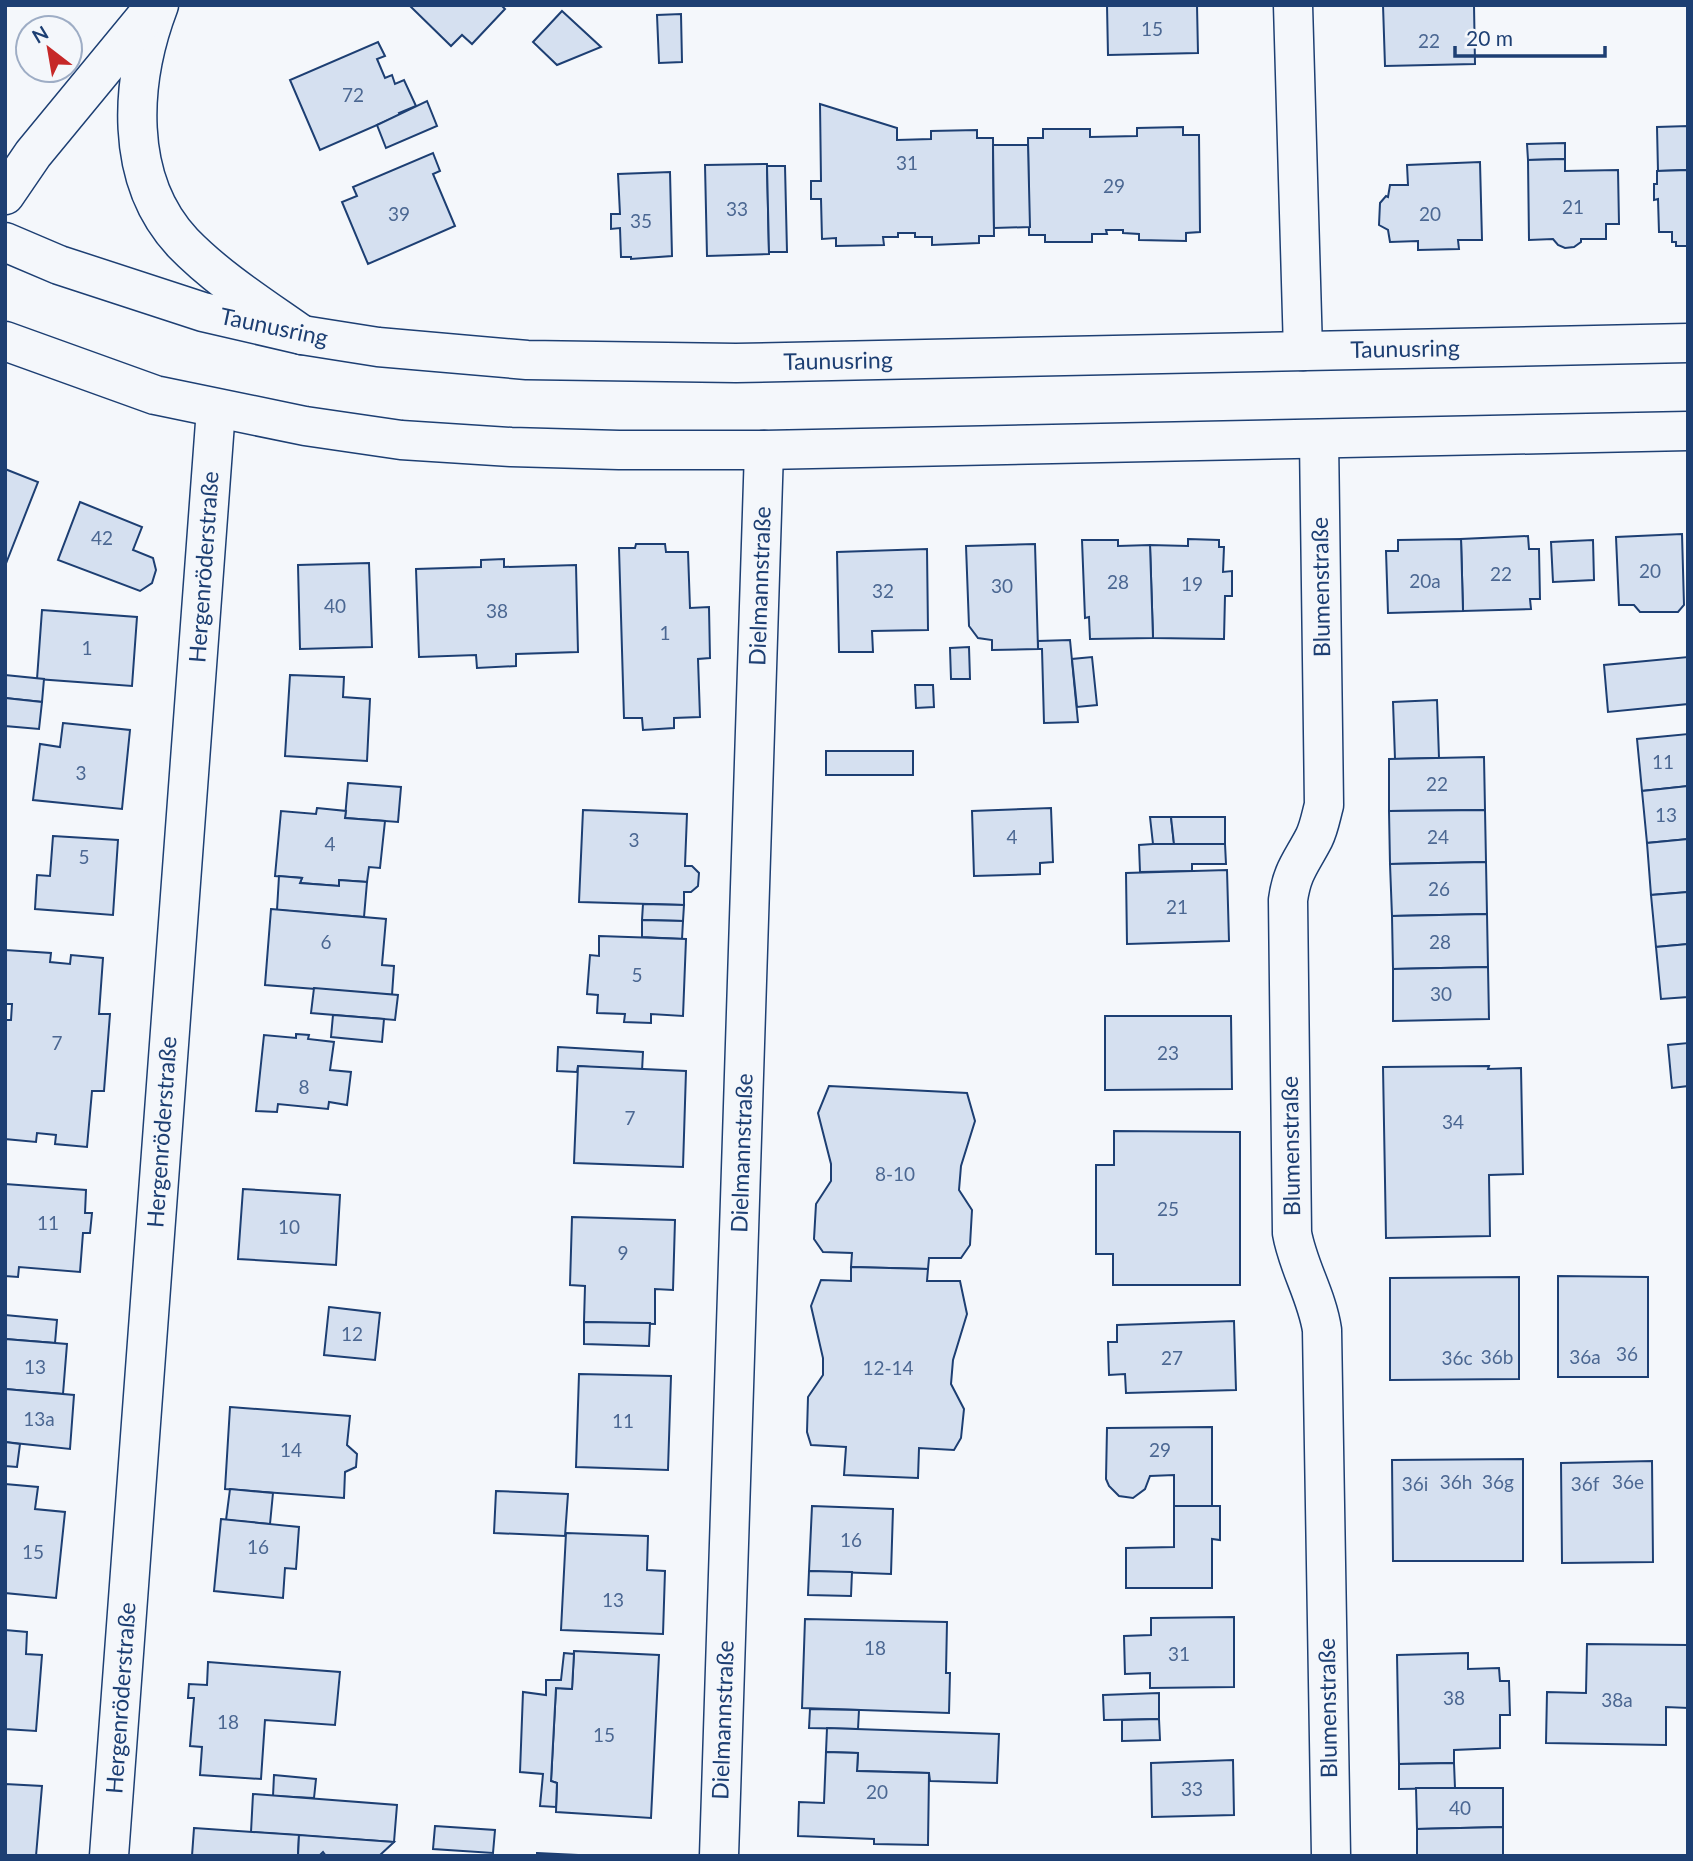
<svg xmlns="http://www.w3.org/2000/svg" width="1693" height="1861" viewBox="0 0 1693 1861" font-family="Lato,sans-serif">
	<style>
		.building { fill: #d5e0f0; stroke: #1d3f73; stroke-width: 2 }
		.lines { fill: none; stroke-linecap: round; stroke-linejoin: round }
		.minor-casing { stroke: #1d3f73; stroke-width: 41 }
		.primary-casing { stroke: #1d3f73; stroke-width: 41 }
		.minor { stroke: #f4f7fb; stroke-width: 38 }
		.primary { stroke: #f4f7fb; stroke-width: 38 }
		.labels { text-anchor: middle; stroke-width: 5; stroke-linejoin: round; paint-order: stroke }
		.number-label { font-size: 19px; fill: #4b6792 }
		.street-label { font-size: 23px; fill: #1d3f73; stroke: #f4f7fb }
	</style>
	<rect width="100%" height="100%" fill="#f4f7fb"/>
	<g class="building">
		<polygon points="409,5 501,5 505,9 472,44 462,35 451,46"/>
		<polygon points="1107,5 1197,5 1198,53 1108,55"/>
		<polygon points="1383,5 1474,5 1475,64 1385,66"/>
		<polygon points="562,11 601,47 557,65 533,42"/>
		<polygon points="681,14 682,62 659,63 657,15"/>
		<polygon points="378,42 385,56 377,59 385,78 392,75 395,84 404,80 416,106 399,113 400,115 320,150 290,80"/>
		<polygon points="427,101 437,126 386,148 377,125"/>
		<polygon points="820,104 897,128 897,140 931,139 931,131 977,130 977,138 993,138 994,236 979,236 979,243 932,245 932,237 915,237 915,233 898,233 898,237 883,237 884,245 836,246 836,238 822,239 821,199 811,199 811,181 821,181"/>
		<polygon points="1688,126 1688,170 1658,171 1657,127"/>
		<polygon points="1183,127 1183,135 1199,135 1200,232 1186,233 1186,241 1139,240 1139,234 1123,233 1123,230 1106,230 1107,234 1092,234 1092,242 1045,242 1045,235 1029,235 1028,138 1043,138 1043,129 1090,129 1090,137 1137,136 1137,128"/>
		<polygon points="1565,143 1565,159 1528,160 1527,144"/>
		<polygon points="993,145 1028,145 1030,227 994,228"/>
		<polygon points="433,153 440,171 433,174 455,226 368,264 342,202 357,196 353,187"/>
		<polygon points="1565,159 1565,171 1618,170 1619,224 1606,224 1606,239 1581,239 1581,242 1574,247 1565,248 1558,245 1553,239 1529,240 1528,160"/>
		<polygon points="1480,162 1482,240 1458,240 1459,249 1418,250 1418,241 1390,242 1388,230 1379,225 1380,203 1386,196 1388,197 1390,185 1408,185 1407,165"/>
		<polygon points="767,164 769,254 707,256 705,165"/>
		<polygon points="767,166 785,166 787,252 769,252"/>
		<polygon points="1688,170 1688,246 1676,246 1676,242 1672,242 1672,232 1659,232 1658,199 1654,200 1654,184 1657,184 1657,171"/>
		<polygon points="670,172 672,256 631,259 631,257 621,257 620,228 611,229 611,214 620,214 618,174"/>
		<polygon points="5,469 38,482 5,566"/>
		<polygon points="80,502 142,527 133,550 153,558 156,570 152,583 140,591 58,560"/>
		<polygon points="1682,534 1684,605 1678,612 1640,612 1634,605 1619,605 1616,537"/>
		<polygon points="1528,536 1529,549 1539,549 1540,599 1530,599 1531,609 1463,611 1461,539"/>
		<polygon points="1188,539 1219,540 1219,547 1224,547 1223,572 1232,571 1232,596 1225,596 1224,639 1153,638 1150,545 1188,546"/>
		<polygon points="1461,539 1463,611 1388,613 1386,551 1398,551 1398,540"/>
		<polygon points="1082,540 1118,540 1118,546 1150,545 1153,638 1090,639 1089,617 1085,618"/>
		<polygon points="1593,540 1594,580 1553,582 1551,542"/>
		<polygon points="636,544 665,544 666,552 688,552 690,608 709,607 710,658 698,659 700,717 674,718 674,728 643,730 642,718 624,718 619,548 635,548"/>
		<polygon points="1035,544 1038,649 992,650 992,640 978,638 969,626 966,546"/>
		<polygon points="927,549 928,630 872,631 873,652 839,652 837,552"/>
		<polygon points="504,559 504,567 576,565 578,652 516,654 516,666 477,668 476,655 419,657 416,569 481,567 481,560"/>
		<polygon points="369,563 372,647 300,649 298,565"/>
		<polygon points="42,610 137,617 132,686 37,679"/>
		<polygon points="1070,640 1078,722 1044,723 1042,649 1038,649 1038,641"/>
		<polygon points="969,647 970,679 951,679 950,648"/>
		<polygon points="1092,657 1097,705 1077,707 1072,659"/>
		<polygon points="1688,657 1688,704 1608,712 1604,665"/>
		<polygon points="5,675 44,679 42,702 5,698"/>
		<polygon points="290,675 344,677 343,697 370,699 367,761 285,756"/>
		<polygon points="915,685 933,685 934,707 916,708"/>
		<polygon points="5,698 42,702 39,729 5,726"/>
		<polygon points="1437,700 1439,758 1395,759 1393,702"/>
		<polygon points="63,723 130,730 122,809 33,800 40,744 60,747"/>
		<polygon points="1688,734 1688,786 1642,791 1637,739"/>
		<rect x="826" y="751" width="87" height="24"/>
		<polygon points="1484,757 1485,810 1389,811 1389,759"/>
		<polygon points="348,783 401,787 398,822 345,818"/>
		<polygon points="1688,786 1688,839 1647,843 1642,791"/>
		<polygon points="317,808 346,811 345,818 385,821 380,868 369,867 367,882 339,880 339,886 300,883 302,878 275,876 281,811 316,814"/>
		<polygon points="1051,808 1053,862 1040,863 1040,874 974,876 972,811"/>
		<polygon points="583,810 687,814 685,866 692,866 699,873 698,886 691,892 684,892 684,905 579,902"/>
		<polygon points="1485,810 1486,862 1390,864 1389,811"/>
		<polygon points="1150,817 1171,817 1174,844 1153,844"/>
		<polygon points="1171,817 1225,817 1225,844 1174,844"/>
		<polygon points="53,836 118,840 113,915 35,909 37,875 50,876"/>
		<polygon points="1688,839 1688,892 1651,895 1647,843"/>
		<polygon points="1153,844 1225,844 1226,864 1192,864 1192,871 1140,872 1139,845"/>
		<polygon points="1486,862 1487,914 1392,916 1390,864"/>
		<polygon points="1227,870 1229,941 1127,944 1126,873"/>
		<polygon points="279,876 302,878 300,883 339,886 339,880 367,882 364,917 277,910"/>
		<polygon points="1688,892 1688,944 1656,947 1651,895"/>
		<polygon points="643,904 684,905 683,921 642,920"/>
		<polygon points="271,909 386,919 382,965 394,966 392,995 265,985"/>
		<polygon points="1487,914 1488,967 1393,969 1392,916"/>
		<polygon points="642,920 683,921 682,939 642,937"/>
		<polygon points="599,936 686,939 683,1016 651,1014 651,1023 624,1022 625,1014 597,1013 598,995 587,994 590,955 599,956"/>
		<polygon points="1688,944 1688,997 1661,999 1656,947"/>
		<polygon points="5,950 51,953 50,962 70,964 71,955 103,958 99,1014 110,1014 104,1091 92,1091 87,1147 55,1144 56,1135 37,1133 36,1142 5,1139 5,1020 11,1020 12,1004 5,1004"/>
		<polygon points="1488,967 1489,1019 1393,1021 1393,969"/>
		<polygon points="314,988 398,995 395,1020 311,1013"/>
		<polygon points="333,1015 384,1019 382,1042 331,1037"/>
		<polygon points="1105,1016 1231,1016 1232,1089 1105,1090"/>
		<polygon points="296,1034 309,1035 308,1039 334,1042 330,1070 351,1072 347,1105 329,1102 328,1109 278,1104 277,1112 256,1111 264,1035 296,1038"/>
		<polygon points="1688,1043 1688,1086 1672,1088 1668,1045"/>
		<polygon points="558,1047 643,1052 642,1071 578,1066 577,1072 557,1071"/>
		<polygon points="578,1066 686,1071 683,1167 574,1163"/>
		<polygon points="1489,1066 1488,1069 1521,1068 1523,1174 1489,1175 1490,1236 1386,1238 1383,1067"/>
		<polygon points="829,1086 967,1093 975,1121 961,1166 959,1190 972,1210 970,1245 961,1258 929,1258 928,1269 851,1267 852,1253 823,1252 814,1239 816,1204 831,1181 831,1164 818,1113"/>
		<polygon points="1114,1131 1240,1132 1240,1285 1113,1285 1113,1254 1096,1254 1096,1165 1114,1165"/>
		<polygon points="5,1184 86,1190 85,1213 92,1213 90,1233 83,1233 80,1272 19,1267 18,1277 5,1276"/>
		<polygon points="243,1189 340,1195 336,1265 238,1259"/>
		<polygon points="572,1217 675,1220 673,1290 655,1289 655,1324 584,1322 585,1286 570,1285"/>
		<polygon points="851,1267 928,1269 927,1281 960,1281 967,1314 953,1360 951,1384 964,1409 961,1438 954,1450 919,1448 918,1478 844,1475 846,1447 811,1445 807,1432 808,1397 823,1375 823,1358 811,1306 821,1280 851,1281"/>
		<polygon points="1558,1276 1648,1277 1648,1377 1558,1377"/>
		<polygon points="1519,1277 1519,1379 1390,1380 1390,1278"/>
		<polygon points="329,1307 380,1313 375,1360 324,1355"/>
		<polygon points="5,1315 57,1320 55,1343 5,1339"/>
		<polygon points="1234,1321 1236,1390 1126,1393 1125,1374 1109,1375 1108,1342 1117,1342 1117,1325"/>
		<polygon points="584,1322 650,1323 649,1346 584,1344"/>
		<polygon points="5,1339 67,1344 63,1394 5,1389"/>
		<polygon points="579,1374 671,1376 668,1470 576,1467"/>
		<polygon points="5,1389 74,1395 70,1449 5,1442"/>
		<polygon points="230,1407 350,1416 347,1445 357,1454 356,1467 345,1472 344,1498 225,1489"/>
		<polygon points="1212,1427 1212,1506 1174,1506 1174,1475 1150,1476 1145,1489 1133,1498 1119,1496 1109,1486 1106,1479 1107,1428"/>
		<polygon points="5,1442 20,1444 17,1467 5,1466"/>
		<polygon points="1523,1459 1523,1561 1393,1561 1392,1460"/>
		<polygon points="1652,1461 1653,1562 1562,1563 1561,1463"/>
		<polygon points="5,1484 38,1487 35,1509 65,1512 56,1598 5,1593"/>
		<polygon points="230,1489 273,1493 270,1524 226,1520"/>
		<polygon points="496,1491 568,1494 565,1536 494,1533"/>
		<polygon points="812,1506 893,1509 891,1574 809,1571"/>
		<polygon points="1174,1506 1220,1506 1220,1540 1212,1539 1212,1588 1126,1588 1126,1548 1174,1547"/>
		<polygon points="221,1519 299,1527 296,1569 285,1568 283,1598 214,1591"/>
		<polygon points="566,1533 648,1536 647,1570 665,1571 663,1634 561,1630"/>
		<polygon points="809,1571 852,1572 851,1596 808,1595"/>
		<polygon points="1234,1617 1234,1687 1150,1688 1150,1673 1125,1674 1124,1636 1151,1635 1151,1618"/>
		<polygon points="805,1619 947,1622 946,1673 950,1673 949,1713 802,1708"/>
		<polygon points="5,1630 27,1632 26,1654 42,1655 36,1731 5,1729"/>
		<polygon points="1587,1644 1688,1645 1688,1708 1666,1707 1666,1745 1546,1743 1547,1692 1586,1693"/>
		<polygon points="574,1651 659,1655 651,1818 556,1812 557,1783 551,1781 556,1688 572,1689"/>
		<polygon points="564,1653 574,1654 572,1689 556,1688 551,1781 557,1783 556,1807 540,1806 543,1774 520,1772 523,1692 546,1695 546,1680 561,1680"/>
		<polygon points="1468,1653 1468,1669 1499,1668 1500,1681 1509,1681 1510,1715 1500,1715 1500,1748 1454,1750 1454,1763 1399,1764 1397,1655"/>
		<polygon points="208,1662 340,1672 335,1725 265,1720 261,1779 200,1775 202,1747 190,1746 194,1698 188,1698 189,1684 207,1685"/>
		<polygon points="1159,1693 1159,1719 1104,1720 1103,1695"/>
		<polygon points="810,1709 859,1710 858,1729 809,1728"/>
		<polygon points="1159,1719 1160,1740 1122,1741 1122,1720"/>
		<polygon points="827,1728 999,1734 997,1783 930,1781 929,1773 857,1771 858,1753 826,1752"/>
		<polygon points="826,1752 858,1753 857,1771 929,1773 928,1845 874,1844 874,1839 798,1836 799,1802 824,1803"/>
		<polygon points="1233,1760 1234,1815 1152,1817 1151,1763"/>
		<polygon points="1454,1763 1455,1788 1399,1789 1399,1764"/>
		<polygon points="274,1775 316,1779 314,1798 273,1796"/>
		<polygon points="5,1784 42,1786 36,1856 5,1856"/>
		<polygon points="1416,1788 1503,1788 1503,1827 1417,1829"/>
		<polygon points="253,1794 397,1805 394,1842 251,1832"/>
		<polygon points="435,1826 495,1830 493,1853 433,1849"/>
		<polygon points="1503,1827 1503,1856 1417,1856 1417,1829"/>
		<polygon points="194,1828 299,1835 298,1856 192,1856"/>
		<polygon points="299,1835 394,1842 379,1856 326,1856 323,1852 319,1856 298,1856"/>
		<polygon points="537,1853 599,1856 537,1856"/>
	</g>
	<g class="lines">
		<g class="minor-casing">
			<g id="minor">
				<path d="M159,5C130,81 123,179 183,243C218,279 261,306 302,335"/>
				<polyline points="1293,5 1303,351"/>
				<polyline points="5,195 33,154 150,12"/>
				<path d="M1319,439L1324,805C1321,816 1319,828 1314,838C1301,863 1292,871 1288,900L1292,1233C1298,1267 1317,1296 1322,1330L1331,1856"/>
				<polyline points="109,1856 216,409"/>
				<polyline points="719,1856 764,450"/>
			</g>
		</g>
		<g class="primary-casing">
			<g id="primary">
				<polyline points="5,242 59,265 203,312 302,335 378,347 527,360 736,363 1688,343"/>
				<polyline points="5,341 155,395 305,426 401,440 511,447 619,450 764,450 1688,431"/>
			</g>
		</g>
		<use href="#minor" class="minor"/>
		<use href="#primary" class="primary"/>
	</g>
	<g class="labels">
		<g class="number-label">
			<text x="1152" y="36">15</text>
			<text x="1429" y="48">22</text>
			<text x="353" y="102">72</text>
			<text x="907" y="170">31</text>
			<text x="1114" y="193">29</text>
			<text x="1573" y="214">21</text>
			<text x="737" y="216">33</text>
			<text x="399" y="221">39</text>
			<text x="1430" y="221">20</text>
			<text x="641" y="228">35</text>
			<text x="102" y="545">42</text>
			<text x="1650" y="578">20</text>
			<text x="1501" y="581">22</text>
			<text x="1425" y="588">20a</text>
			<text x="1118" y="589">28</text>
			<text x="1192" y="591">19</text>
			<text x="1002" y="593">30</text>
			<text x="883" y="598">32</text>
			<text x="335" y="613">40</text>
			<text x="497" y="618">38</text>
			<text x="665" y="640">1</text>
			<text x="87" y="655">1</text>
			<text x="1663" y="769">11</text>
			<text x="81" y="780">3</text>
			<text x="1437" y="791">22</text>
			<text x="1666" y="822">13</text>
			<text x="1012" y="844">4</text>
			<text x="1438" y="844">24</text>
			<text x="634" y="847">3</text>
			<text x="330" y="851">4</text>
			<text x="84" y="864">5</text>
			<text x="1439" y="896">26</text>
			<text x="1177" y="914">21</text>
			<text x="326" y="949">6</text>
			<text x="1440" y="949">28</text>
			<text x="637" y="982">5</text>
			<text x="1441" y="1001">30</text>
			<text x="57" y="1050">7</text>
			<text x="1168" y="1060">23</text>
			<text x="304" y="1094">8</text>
			<text x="630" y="1125">7</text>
			<text x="1453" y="1129">34</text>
			<text x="895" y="1181">8-10</text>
			<text x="1168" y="1216">25</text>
			<text x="48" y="1230">11</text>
			<text x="289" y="1234">10</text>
			<text x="623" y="1260">9</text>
			<text x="352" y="1341">12</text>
			<text x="1627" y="1361">36</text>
			<text x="1497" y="1364">36b</text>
			<text x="1585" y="1364">36a</text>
			<text x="1172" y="1365">27</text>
			<text x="1457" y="1365">36c</text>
			<text x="35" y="1374">13</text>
			<text x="888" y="1375">12-14</text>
			<text x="39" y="1426">13a</text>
			<text x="623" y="1428">11</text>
			<text x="291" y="1457">14</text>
			<text x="1160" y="1457">29</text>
			<text x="1456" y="1489">36h</text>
			<text x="1498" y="1489">36g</text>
			<text x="1628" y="1489">36e</text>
			<text x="1415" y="1491">36i</text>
			<text x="1585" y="1491">36f</text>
			<text x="851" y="1547">16</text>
			<text x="258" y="1554">16</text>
			<text x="33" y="1559">15</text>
			<text x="613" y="1607">13</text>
			<text x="875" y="1655">18</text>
			<text x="1179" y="1661">31</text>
			<text x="1454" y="1705">38</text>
			<text x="1617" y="1707">38a</text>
			<text x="228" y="1729">18</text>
			<text x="604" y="1742">15</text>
			<text x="1192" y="1796">33</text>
			<text x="877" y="1799">20</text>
			<text x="1460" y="1815">40</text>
		</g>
		<g class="street-label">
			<text transform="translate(274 327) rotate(12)" y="8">Taunusring</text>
			<text transform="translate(1405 349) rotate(-1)" y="8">Taunusring</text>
			<text transform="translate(838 361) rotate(-1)" y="8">Taunusring</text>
			<text transform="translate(204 567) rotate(-86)" y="8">Hergenröderstraße</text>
			<text transform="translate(760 586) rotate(-88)" y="8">Dielmannstraße</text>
			<text transform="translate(1321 587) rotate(-91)" y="8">Blumenstraße</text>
			<text transform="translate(162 1132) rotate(-86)" y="8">Hergenröderstraße</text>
			<text transform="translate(1291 1146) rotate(-91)" y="8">Blumenstraße</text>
			<text transform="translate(742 1153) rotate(-88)" y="8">Dielmannstraße</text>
			<text transform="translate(121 1698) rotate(-86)" y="8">Hergenröderstraße</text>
			<text transform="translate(1328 1708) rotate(-91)" y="8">Blumenstraße</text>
			<text transform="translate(723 1720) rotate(-88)" y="8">Dielmannstraße</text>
		</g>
	</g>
	<rect width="1693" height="1861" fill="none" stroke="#1d3f73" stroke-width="14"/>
	<g transform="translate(49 49) rotate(329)"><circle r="33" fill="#f4f7fb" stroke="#9eadc5" stroke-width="2"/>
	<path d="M0-5L12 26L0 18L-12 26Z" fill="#c62828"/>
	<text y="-10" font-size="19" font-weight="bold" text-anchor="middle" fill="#1d3f73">N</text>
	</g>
	<path d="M1455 46v10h150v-10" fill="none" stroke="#1d3f73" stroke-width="3.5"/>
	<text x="1466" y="46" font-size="21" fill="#1d3f73" stroke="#f4f7fb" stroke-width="5" paint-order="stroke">20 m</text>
</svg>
